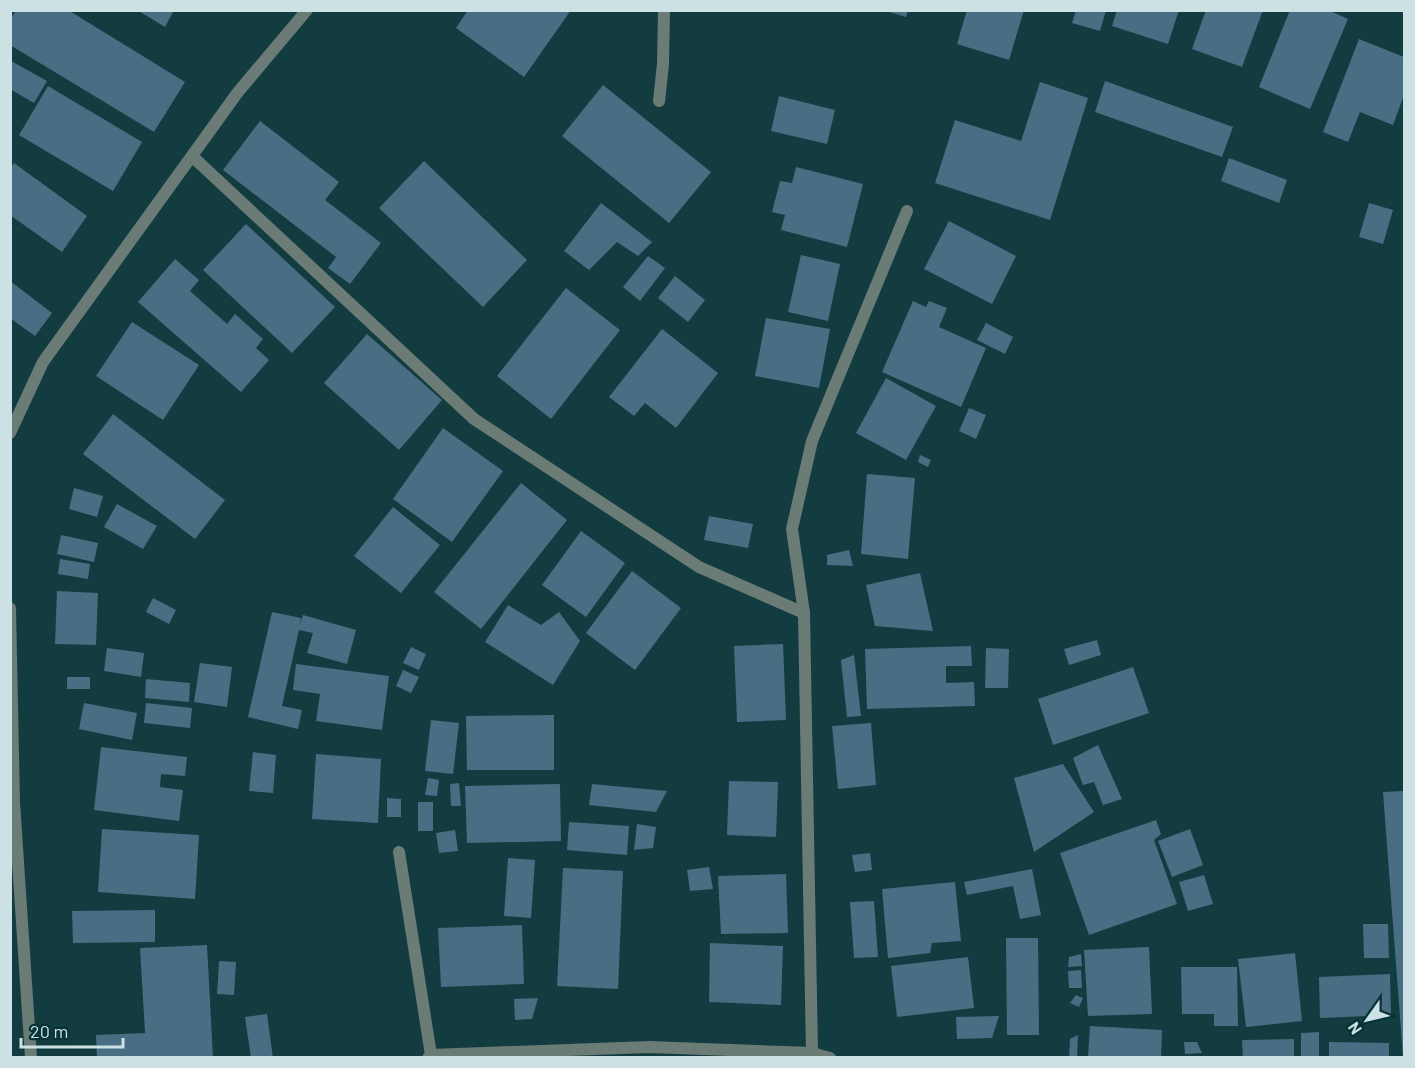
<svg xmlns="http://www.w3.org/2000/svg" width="1415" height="1068" viewBox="0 0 1415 1068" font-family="Barlow,sans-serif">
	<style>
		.building { fill: #496d82 }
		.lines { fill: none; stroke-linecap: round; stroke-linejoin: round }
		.minor { stroke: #6b7b76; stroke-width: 12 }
	</style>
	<rect width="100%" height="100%" fill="#133c41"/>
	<g class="building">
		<polygon points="16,10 68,10 185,82 154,132 10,45 10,20"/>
		<polygon points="137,10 174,10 165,27"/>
		<polygon points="468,10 571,10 524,77 456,28"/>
		<polygon points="883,10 908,10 906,17"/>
		<polygon points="967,10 1024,10 1009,60 957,44"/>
		<polygon points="1076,10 1106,10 1100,31 1072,23"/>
		<polygon points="1117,10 1179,10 1168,44 1112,26"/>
		<polygon points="1206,10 1263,10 1242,67 1192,49"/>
		<polygon points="1290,10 1328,10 1348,19 1310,109 1259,87"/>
		<polygon points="1359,39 1404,57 1404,95 1393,125 1360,112 1348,142 1323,132"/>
		<polygon points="11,61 47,81 34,103 10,89"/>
		<polygon points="1105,81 1233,127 1222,157 1095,112"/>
		<polygon points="1040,82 1088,98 1050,220 935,183 955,120 1021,141"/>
		<polygon points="603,85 711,172 669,223 562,136"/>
		<polygon points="48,86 142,142 113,191 19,135"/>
		<polygon points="779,96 835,110 827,144 771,131"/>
		<polygon points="260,121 339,182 325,200 381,243 350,284 328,268 336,257 223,170"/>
		<polygon points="1229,158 1287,180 1279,203 1221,181"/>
		<polygon points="424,161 527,260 483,307 379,208"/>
		<polygon points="14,163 87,216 62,252 10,215 10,168"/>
		<polygon points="796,167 863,184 847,247 781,230 785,215 772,212 780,181 792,183"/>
		<polygon points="601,203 652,242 638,256 617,242 589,270 564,251"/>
		<polygon points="1369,203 1393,210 1383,244 1359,237"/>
		<polygon points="949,221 1016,256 992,304 924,269"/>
		<polygon points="246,224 335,307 292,353 203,270"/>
		<polygon points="801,255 840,264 828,321 788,312"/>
		<polygon points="648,256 665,268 640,301 623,287"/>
		<polygon points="175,259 199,280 190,291 227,324 235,314 263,339 256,348 269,360 241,392 138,302"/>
		<polygon points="675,276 705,300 688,322 658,298"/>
		<polygon points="10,281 52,313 35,336 10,318"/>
		<polygon points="566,288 620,330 551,419 497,376"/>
		<polygon points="913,301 926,307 929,301 947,308 939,327 986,348 961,407 882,372"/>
		<polygon points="766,318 830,329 819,388 755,376"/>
		<polygon points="132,322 199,365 163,420 96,376"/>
		<polygon points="986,323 1013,337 1005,354 977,340"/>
		<polygon points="662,329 718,373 676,428 645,403 634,416 609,397"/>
		<polygon points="367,334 442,400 399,450 324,383"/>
		<polygon points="886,378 936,406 906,460 856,433"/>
		<polygon points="969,408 986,415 976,439 959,431"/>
		<polygon points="113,414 225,500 195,539 83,454"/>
		<polygon points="443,428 503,471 452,542 393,499"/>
		<polygon points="920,455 931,460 928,467 918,462"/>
		<polygon points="867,474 915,478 908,559 861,554"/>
		<polygon points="521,483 567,520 481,629 434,592"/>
		<polygon points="74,488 103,496 97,517 69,509"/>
		<polygon points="117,504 157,526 143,549 104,527"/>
		<polygon points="393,507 440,545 401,593 354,556"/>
		<polygon points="709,516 753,524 748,548 704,540"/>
		<polygon points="581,531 625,563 586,617 542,585"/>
		<polygon points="61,535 98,543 94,562 57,554"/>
		<polygon points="849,550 853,566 827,565 827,555"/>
		<polygon points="60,559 90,564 88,579 58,574"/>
		<polygon points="632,571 681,608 635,670 586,633"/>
		<polygon points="920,573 933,631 875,626 866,585"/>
		<polygon points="57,591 98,593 96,645 55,644"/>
		<polygon points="153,598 176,610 169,624 146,612"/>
		<polygon points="508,605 541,625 559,612 580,641 553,685 485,642"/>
		<polygon points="272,612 301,618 300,625 303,615 356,630 347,664 307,653 313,633 299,630 282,706 302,710 298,729 248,717"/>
		<polygon points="1097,640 1101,655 1069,665 1064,649"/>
		<polygon points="783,644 786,720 737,722 734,646"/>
		<polygon points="971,646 972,666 946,666 946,683 974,682 975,706 867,709 865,649"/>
		<polygon points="411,647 426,654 419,670 403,663"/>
		<polygon points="107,648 144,653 141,677 104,671"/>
		<polygon points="986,648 1009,649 1008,688 985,688"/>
		<polygon points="854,655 861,716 847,717 841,660"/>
		<polygon points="200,663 232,667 227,707 194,702"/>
		<polygon points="296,664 389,676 382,730 316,721 320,694 293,690"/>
		<polygon points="1133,667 1149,713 1053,745 1038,699"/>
		<polygon points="403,670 419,677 411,693 396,686"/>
		<rect x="67" y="677" width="23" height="12"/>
		<polygon points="146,679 190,683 189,702 145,698"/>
		<polygon points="84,703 137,713 132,740 79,729"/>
		<polygon points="146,703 192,708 190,728 144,723"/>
		<polygon points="554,715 554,770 467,770 466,716"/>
		<polygon points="431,720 459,723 453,774 425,771"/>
		<polygon points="871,723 876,785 838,789 832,726"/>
		<polygon points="1098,745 1122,799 1103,805 1094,782 1083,785 1073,758"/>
		<polygon points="101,747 187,757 185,776 161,774 160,787 183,790 179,821 94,810"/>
		<polygon points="253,752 276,755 273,793 249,791"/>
		<polygon points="316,754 381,759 378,823 312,819"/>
		<polygon points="1063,764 1094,812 1034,852 1014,778"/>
		<polygon points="428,778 439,780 437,796 425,795"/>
		<polygon points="729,781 778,782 776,837 727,835"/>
		<polygon points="459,783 461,806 451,806 450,784"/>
		<polygon points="560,784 561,841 467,843 465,786"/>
		<polygon points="592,784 667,791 656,812 589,805"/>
		<polygon points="1404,791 1404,1057 1403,1057 1383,792"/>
		<polygon points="387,798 401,799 401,817 387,817"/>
		<rect x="418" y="802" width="15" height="29"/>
		<polygon points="1156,820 1161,834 1154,840 1177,904 1089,935 1060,853"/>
		<polygon points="569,822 629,826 627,855 567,850"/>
		<polygon points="637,824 656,827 653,848 634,850"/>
		<polygon points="102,829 199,835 195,899 98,892"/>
		<polygon points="1190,829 1203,865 1172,877 1158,841"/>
		<polygon points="455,830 458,851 439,853 436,833"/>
		<polygon points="870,853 872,870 855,872 852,855"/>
		<polygon points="508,858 535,860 531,918 504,916"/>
		<polygon points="709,867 713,889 690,891 687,870"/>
		<polygon points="563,868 623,871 618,989 557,986"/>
		<polygon points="1032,869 1041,915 1020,919 1013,886 967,895 964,882"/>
		<polygon points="786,874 788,933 721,934 718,876"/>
		<polygon points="1204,875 1213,904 1188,911 1179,882"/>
		<polygon points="955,882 961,941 932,943 930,953 888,958 882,889"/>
		<polygon points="874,901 878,957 854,958 850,902"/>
		<polygon points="155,910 155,942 73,943 72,911"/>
		<polygon points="1363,924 1388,924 1389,958 1364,958"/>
		<polygon points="522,925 524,984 441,987 438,928"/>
		<polygon points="1006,938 1038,938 1039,1035 1007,1035"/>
		<polygon points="710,943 783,946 781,1005 709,1002"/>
		<polygon points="207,945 213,1058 97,1058 96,1035 145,1033 140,948"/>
		<polygon points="1149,947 1152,1014 1088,1016 1084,950"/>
		<polygon points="1295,953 1302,1021 1246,1027 1238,959"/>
		<polygon points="1081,954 1082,966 1068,967 1069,957"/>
		<polygon points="968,957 974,1008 897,1017 891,966"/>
		<polygon points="219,961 236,962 234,995 217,994"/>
		<polygon points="1181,967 1237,967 1238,1026 1214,1026 1214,1014 1182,1014"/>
		<polygon points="1081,970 1082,988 1069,988 1068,971"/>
		<polygon points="1390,974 1391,1015 1320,1018 1319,977"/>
		<polygon points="1076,995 1083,998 1079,1007 1070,1003"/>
		<polygon points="538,998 532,1019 515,1020 514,999"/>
		<polygon points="267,1014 273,1058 251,1058 245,1017"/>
		<polygon points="999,1016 992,1038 957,1039 956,1017"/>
		<polygon points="1090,1026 1162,1030 1161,1058 1088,1058"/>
		<polygon points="1319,1032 1319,1058 1301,1058 1301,1033"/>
		<polygon points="1078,1035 1077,1058 1069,1058 1070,1039"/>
		<polygon points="1294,1039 1294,1058 1243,1058 1242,1040"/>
		<polygon points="1184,1042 1197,1042 1202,1053 1185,1054"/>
		<polygon points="1329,1042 1389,1043 1389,1058 1329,1058"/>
	</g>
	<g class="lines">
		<g class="minor">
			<polyline points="659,101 663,64 664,10"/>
			<polyline points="193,157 474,419 699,567 804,613"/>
			<polyline points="10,433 43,362 238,92 307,10"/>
			<polyline points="10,608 14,802 31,1058"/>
			<polyline points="399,852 431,1055"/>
			<polyline points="812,1053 804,613 792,529 812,441 907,211"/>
			<polyline points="428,1058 431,1055 649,1047 812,1053 830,1058"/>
		</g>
	</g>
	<rect width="1415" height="1068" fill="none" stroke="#cce1e4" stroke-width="24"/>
	<g transform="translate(1367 1020) rotate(236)" stroke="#073237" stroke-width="4.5" paint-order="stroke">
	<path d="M0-4.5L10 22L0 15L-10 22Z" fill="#cce1e4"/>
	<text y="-9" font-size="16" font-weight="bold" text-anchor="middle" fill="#cce1e4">N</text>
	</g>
	<path d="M21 1038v9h102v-9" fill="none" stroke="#cce1e4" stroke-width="3"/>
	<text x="30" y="1038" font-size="18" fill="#cce1e4" stroke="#073237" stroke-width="4.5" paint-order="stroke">20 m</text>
</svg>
